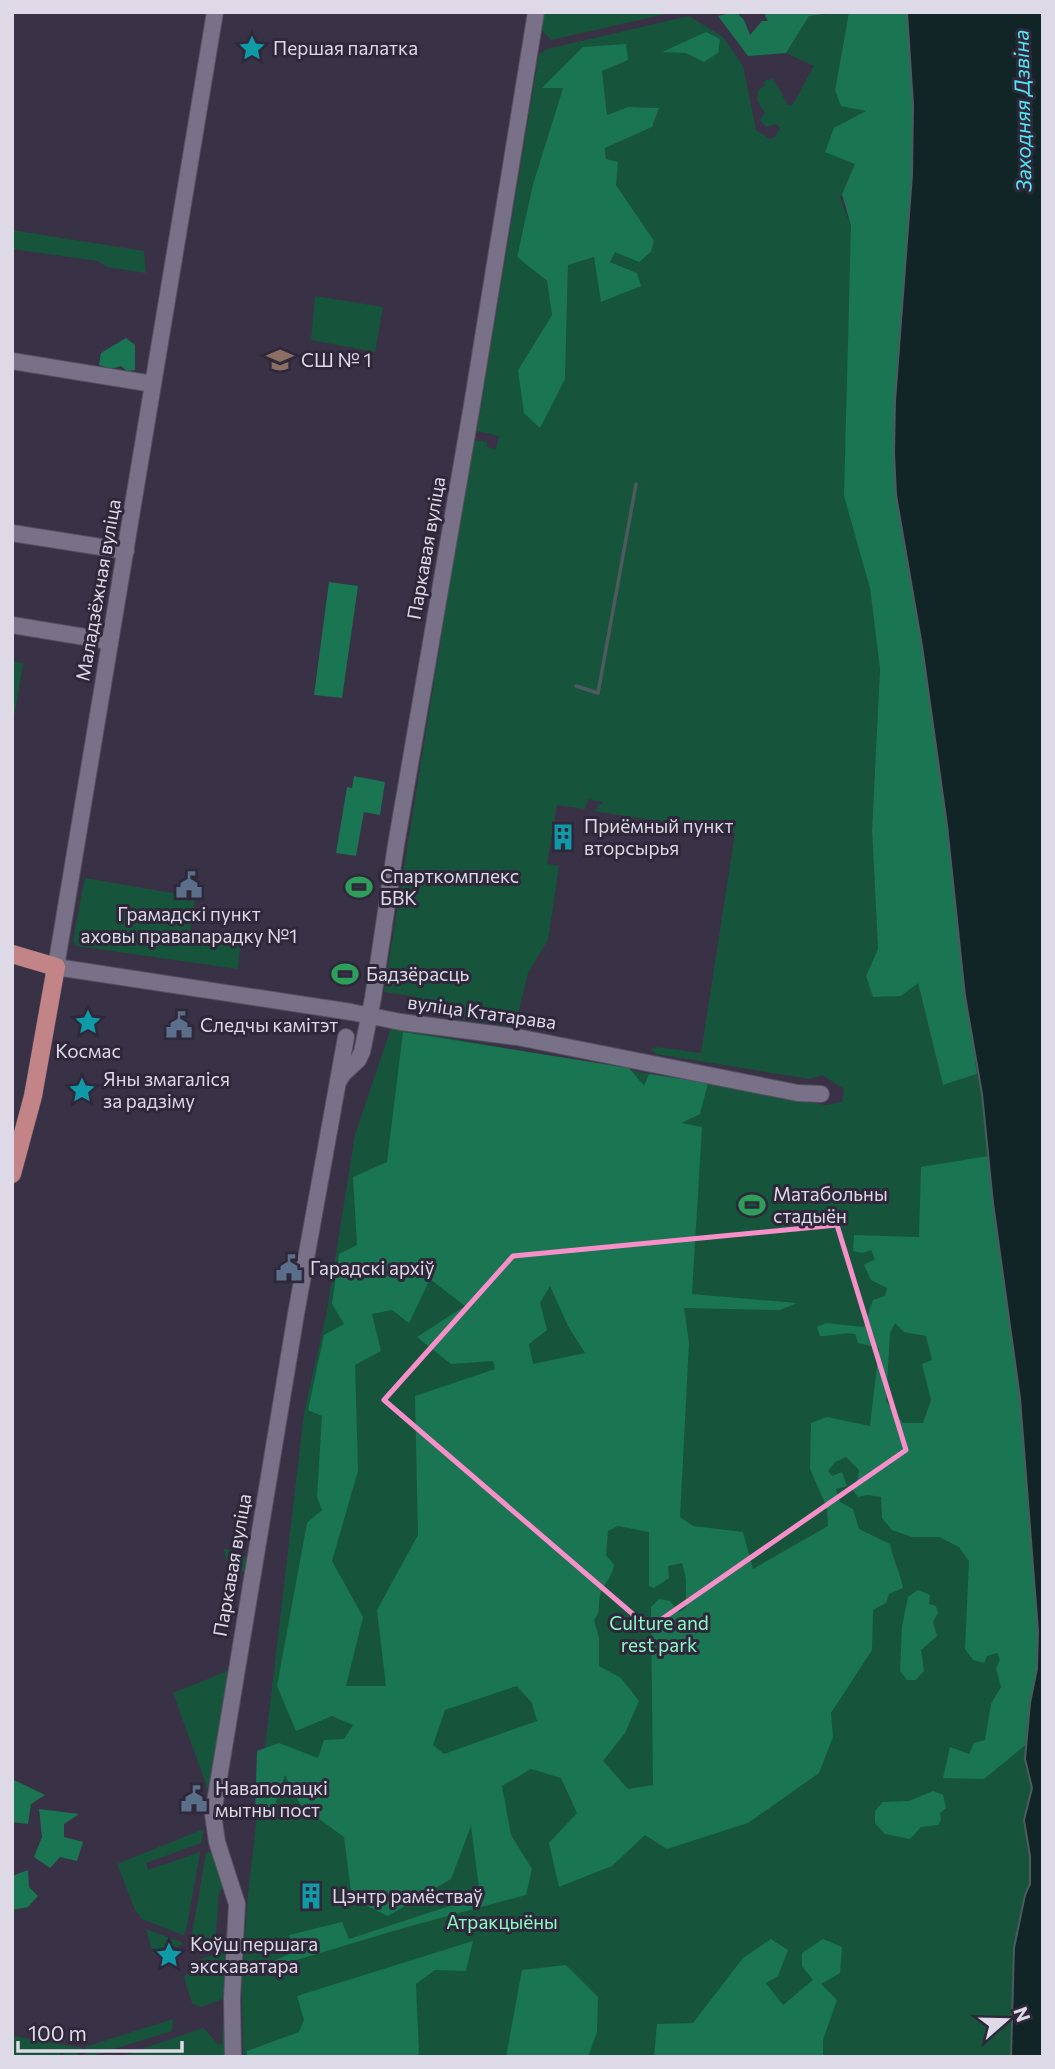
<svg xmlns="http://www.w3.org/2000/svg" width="1055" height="2069" viewBox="0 0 1055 2069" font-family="Commissioner,sans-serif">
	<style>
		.green { fill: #16553b; fill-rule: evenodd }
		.forest { fill: #1a7552; fill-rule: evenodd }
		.water { fill: #112426; stroke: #4e5a60; stroke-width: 2 }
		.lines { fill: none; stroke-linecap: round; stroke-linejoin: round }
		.stream { stroke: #4e5a60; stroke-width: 3.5 }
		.minor-casing { stroke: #554f60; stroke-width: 18 }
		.major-casing { stroke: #554f60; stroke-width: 19 }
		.minor { stroke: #787188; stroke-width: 16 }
		.major { stroke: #c28487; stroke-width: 18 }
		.marked { fill: none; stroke: #f98fca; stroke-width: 5; stroke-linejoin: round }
		.labels { text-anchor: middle; stroke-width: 6; stroke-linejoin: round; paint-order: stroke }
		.poi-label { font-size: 19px; fill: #ddd9e6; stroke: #2f283b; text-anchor: start }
		.street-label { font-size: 19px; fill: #ddd9e6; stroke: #2f283b }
		.park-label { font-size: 19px; fill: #8dfac6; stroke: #2f283b }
		.water-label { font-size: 21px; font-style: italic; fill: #51e7f5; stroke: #2f283b }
	</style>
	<rect width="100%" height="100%" fill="#393246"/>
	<g class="green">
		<polygon points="542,12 674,12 551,40 540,28"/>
		<path d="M849,12L835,90L867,111L855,164L840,198L851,226L870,588L880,669L872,830L878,949L866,976L918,983L943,1085L977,1074L982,1094L993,1203L1030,1703L1025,1759L1032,1788L1024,1820L1030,1856V1884L1025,1895L1014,1948L1011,2057H243L242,1978L248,1894L304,1413L326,1316L355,1135L391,1028L826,1105L842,1102L844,1089L822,1075L810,1079L656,1054L651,1049L658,1047L701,1053L735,833L594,811L603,802L588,799L585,809L557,805L547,864L559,866L548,940L528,973L515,1027L408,1011L411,996L384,992L473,440L487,442V447L496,449L499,436L477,431L539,54L547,49L689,16L723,37L743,66L756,130L770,139L775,137L780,128L777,124L766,127L760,120L765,113L757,101L758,90L765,86L764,81L772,79C780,87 782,96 788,105L793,104L814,66L786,53L809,16ZM602,71L607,115L628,107L659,108L652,127L605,148C607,183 635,213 654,241L615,252L610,262L637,273L602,302L594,257L568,265L565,379L518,370L552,315L547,281L517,257L533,184L563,88L542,87Z"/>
		<polygon points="12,230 144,251 146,273 107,267 98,261 12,249"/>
		<polygon points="315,296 383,307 375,352 311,340"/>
		<polygon points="12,661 23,663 12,730"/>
		<polygon points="85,878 195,897 189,938 240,946 238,969 77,946 73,941"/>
		<polygon points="223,1548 245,1556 248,1563 246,1570 232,1576"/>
		<polygon points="230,1670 210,1795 173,1693"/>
		<polygon points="204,1829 201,1843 146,1863 148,1870 200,1852 186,1931 183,1935 142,1919 135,1910 117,1864"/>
		<polygon points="210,1852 214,1853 226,1886 219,1892 216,1933 221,1946 199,1954 190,1946 206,1853"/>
		<polygon points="146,1929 181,1942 182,1945 153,1954"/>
		<polygon points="229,1950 228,1997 201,2007 192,2003 184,1977 201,1959"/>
		<polygon points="173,2019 172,2031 88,2057 85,2047"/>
		<polygon points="226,2020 228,2057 119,2057 203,2028 219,2045 222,2044 223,2021"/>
		<polygon points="12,2036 83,2048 87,2056 80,2049 78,2057 66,2057 61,2052 59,2057 45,2057 42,2054 40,2057 12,2057"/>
	</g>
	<g class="forest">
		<polygon points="736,12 744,20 750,35 762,21 768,21 765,16 767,12 840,12 809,16 786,53 748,56 718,16"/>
		<path d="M849,12H907C910,32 910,51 911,71C919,199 894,324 894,452C894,518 913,583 923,648C935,733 947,819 957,904C964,961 969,1017 977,1074L943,1085L918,983L901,996L873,997L866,976L878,949L872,830L880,669L870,588L844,496L851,226L842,194L855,164L825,152L834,128L866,111L841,106L835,90Z"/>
		<polygon points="706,32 720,39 718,53 704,62 686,53 662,52"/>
		<polygon points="626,44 628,60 602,71 607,115 628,107 659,108 652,127 605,148 606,159 618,162 616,185 654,241 651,252 639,262 615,252 610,262 637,273 641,286 601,302 594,257 568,265 565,379 540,428 524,413 518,370 552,315 547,281 517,257 533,184 563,88 542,88 583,47"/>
		<polygon points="126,338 135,345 135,370 127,371 121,366 111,369 99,365 101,353"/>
		<polygon points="329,582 358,586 342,698 314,695"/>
		<polygon points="354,776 385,782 380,815 364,812 356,856 336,853 347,787 352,788"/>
		<path d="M403,1032L629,1068L644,1086L649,1074L708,1083L700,1114L681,1123L702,1127L692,1294L797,1303L780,1310L684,1308L689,1343L680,1517L693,1526L743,1532L753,1569L828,1526L827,1508L810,1469L811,1423L827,1417L870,1426L879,1348L858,1343L855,1334C842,1332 833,1336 820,1336L817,1327L826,1323L864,1327L873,1300L885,1296L887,1288L871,1280L864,1265L875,1259L871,1250L862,1253L853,1251L854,1235L919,1237L921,1167L988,1156L1025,1435L1038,1631L1037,1669L1030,1703L1028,1743L984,1779L943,1778L950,1747L969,1754L974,1743L985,1740L991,1704L1001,1687L996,1668L1000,1660L997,1653L987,1656L984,1663L973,1660L965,1649L969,1561L959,1547L939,1537H912L892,1530L882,1518L881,1497L868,1495L858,1497L852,1489L857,1482L859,1470L846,1457L835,1462L828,1471L832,1476L842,1472L847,1486L836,1489L840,1502L853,1509L859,1529L890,1544C893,1560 900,1572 903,1588L889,1594L886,1603L873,1610L872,1650L831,1713L833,1737L819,1773L748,1823L667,1849L645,1835L612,1866L559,1887L549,1843L577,1813L561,1778L531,1769L502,1786L511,1835L532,1869L526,1895L407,1927L253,1973L254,1969L294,1952L289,1935L342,1922L349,1939L480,1896L471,1826L451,1879L388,1916L352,1899L344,1837L301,1806L285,1775L270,1820L255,1813L257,1751L279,1743L318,1758L324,1740L344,1739L353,1725L332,1716L296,1731L277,1686L307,1523L322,1510L317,1497L322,1416L308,1410L324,1335L344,1324L332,1304L339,1254L357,1245L353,1177L387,1162ZM430,1279L465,1306L417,1337L451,1364L493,1361L495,1369L415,1396L418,1535L377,1610L386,1686H346L363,1617L332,1561L358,1471L355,1365L381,1351L372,1314L392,1310L409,1323ZM550,1286L568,1326L585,1353L533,1364L529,1344L547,1330L540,1303ZM895,1323L904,1332L926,1336L932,1360L922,1364L931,1400L923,1423H903L886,1401L890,1333ZM618,1526L649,1532V1586L654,1588L669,1578L668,1566L682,1563L686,1579V1608L679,1612L670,1601L659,1599L651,1607L653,1785L628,1789L603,1761L625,1733L639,1701L621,1678L599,1666V1638L594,1620C602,1611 597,1603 601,1592C606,1582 612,1576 614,1565L606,1555L608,1531ZM517,1686L532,1703L537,1721L444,1754L433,1745L445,1710Z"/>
		<polygon points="918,1590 930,1595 929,1604 936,1606 938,1613 933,1622 937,1636 921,1650 924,1671 916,1680 907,1680 900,1671 902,1626 908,1597"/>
		<polygon points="12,1779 45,1795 31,1804 28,1824 12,1822"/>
		<polygon points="933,1791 943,1795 946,1808 940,1813 941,1820 938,1825 921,1827 910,1839 885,1834 875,1823 875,1811 883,1802 909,1801"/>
		<polygon points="39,1809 79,1814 64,1824 64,1837 83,1842 77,1861 60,1857 50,1868 34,1857 42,1837"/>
		<polygon points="28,1870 29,1887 38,1896 28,1907 12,1910 12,1876"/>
		<polygon points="771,1939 788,1950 778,1976 766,1983 783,2005 813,1980 802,1966 802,1953 823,1939 842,1947 840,1973 821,1984 837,2000 823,2040 823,2057 654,2057 657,2024 693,2023 743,1958"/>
		<polygon points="473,1941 466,1971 435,1970 416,1984 419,2054 413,2057 247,2057 247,2051 299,2032 304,2020 297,1996"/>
		<polygon points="566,1965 598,1997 597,2032 588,2057 506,2057 522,1970"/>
	</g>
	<polygon class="water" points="907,12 1043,12 1043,2057 1011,2057 1014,1948 1025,1895 1030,1884 1030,1856 1024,1820 1032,1788 1025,1759 1030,1703 1037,1669 1038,1631 1020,1398 993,1203 982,1094 965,996 947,825 922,646 896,495 894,453 895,401 912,175 913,105"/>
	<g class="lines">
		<polyline class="stream" points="576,686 598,693 636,484"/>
		<g class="minor-casing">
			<g id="minor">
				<polyline points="215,12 56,967 351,1012 401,1022 517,1037 798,1093 821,1094"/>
				<polyline points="12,361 153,384"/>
				<polyline points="12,533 126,551"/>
				<polyline points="12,625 109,641"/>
				<polyline points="338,1082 343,1074 358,1060 362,1052 373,998 396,845 472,405 536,12"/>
				<polyline points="233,2057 232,1998 237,1904 217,1842 213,1814 296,1314 346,1037"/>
			</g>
		</g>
		<g class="major-casing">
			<polyline id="major" points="12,954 56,967 33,1096 12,1174"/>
		</g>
		<use href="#minor" class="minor"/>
		<use href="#major" class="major"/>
	</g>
	<path class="marked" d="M837,1225L906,1450L649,1628L384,1400L513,1256Z"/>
	<defs>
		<g id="sight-bare" transform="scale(2.1)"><path d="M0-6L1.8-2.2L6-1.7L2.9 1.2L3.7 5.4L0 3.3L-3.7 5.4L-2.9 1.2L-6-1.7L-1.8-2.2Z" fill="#0f9aa8" stroke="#2f283b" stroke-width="2.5" paint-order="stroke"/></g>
		<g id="school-bare" transform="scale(2.1)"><path d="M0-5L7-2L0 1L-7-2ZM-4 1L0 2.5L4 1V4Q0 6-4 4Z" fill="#8d6e63" stroke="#2f283b" stroke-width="2.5" paint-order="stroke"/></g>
		<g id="building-bare" transform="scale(2.1)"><path d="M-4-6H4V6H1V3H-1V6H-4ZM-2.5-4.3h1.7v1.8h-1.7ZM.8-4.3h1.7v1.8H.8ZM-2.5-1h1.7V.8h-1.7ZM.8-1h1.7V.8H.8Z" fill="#0f9aa8" stroke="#2f283b" stroke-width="2.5" paint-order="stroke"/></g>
		<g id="civic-bare" transform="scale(2.1)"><path d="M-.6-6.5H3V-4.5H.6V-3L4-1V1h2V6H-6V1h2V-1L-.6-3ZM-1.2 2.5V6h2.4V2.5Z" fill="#5c6f8a" stroke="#2f283b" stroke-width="2.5" paint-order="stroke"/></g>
		<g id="stadium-bare" transform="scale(2.1)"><path d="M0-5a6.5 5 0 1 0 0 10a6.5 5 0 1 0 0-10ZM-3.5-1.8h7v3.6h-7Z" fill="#2e9e5b" stroke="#2f283b" stroke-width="2.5" paint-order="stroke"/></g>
	</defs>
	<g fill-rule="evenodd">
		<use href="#sight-bare" x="252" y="48"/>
		<use href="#school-bare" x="280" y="360"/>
		<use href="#building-bare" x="563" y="837"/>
		<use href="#civic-bare" x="189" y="885"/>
		<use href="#stadium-bare" x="359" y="887"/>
		<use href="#stadium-bare" x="345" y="974"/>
		<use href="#sight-bare" x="88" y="1022"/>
		<use href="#civic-bare" x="179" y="1025"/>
		<use href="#sight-bare" x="82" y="1090"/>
		<use href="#stadium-bare" x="752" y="1205"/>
		<use href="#civic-bare" x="289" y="1268"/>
		<use href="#civic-bare" x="194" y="1799"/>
		<use href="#building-bare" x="311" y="1896"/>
		<use href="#sight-bare" x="169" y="1955"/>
	</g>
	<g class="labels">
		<g class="poi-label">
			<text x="273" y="55">Першая палатка</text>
			<text x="301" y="367">СШ № 1</text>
			<text x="584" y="833">Приёмный пункт<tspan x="584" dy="22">вторсырья</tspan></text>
			<text x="380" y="883">Спарткомплекс<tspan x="380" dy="22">БВК</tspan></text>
			<text x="189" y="921" text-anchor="middle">Грамадскі пункт<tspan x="189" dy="22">аховы правапарадку №1</tspan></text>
			<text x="366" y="981">Бадзёрасць</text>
			<text x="200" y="1032">Следчы камітэт</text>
			<text x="88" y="1058" text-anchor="middle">Космас</text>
			<text x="103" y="1086">Яны змагаліся<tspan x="103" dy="22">за радзіму</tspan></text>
			<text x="773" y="1201">Матабольны<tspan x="773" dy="22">стадыён</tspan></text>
			<text x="310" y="1275">Гарадскі архіў</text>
			<text x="215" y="1795">Наваполацкі<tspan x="215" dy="22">мытны пост</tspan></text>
			<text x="332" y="1903">Цэнтр рамёстваў</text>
			<text x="190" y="1951">Коўш першага<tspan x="190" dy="22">экскаватара</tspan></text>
		</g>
		<g class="street-label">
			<text transform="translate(426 548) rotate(-80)" y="7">Паркавая вуліца</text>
			<text transform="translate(98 590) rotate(-80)" y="7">Маладзёжная вуліца</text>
			<text transform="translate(482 1012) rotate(8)" y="7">вуліца Ктатарава</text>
			<text transform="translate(232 1565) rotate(-80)" y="7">Паркавая вуліца</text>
		</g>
		<g class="park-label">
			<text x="659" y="1630">Culture and<tspan x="659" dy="22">rest park</tspan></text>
			<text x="502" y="1929">Атракцыёны</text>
		</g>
		<g class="water-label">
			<text transform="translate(1023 111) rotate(-91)" y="7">Заходняя Дзвіна</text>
		</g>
	</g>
	<rect width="1055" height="2069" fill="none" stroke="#ddd9e6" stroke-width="28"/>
	<g transform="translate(1006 2020) rotate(70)" stroke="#2f283b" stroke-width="5" paint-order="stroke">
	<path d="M0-5L12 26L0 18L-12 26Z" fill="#ddd9e6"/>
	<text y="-10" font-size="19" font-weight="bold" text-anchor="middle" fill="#ddd9e6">N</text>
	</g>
	<path d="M18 2041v10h164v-10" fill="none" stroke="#ddd9e6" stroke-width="3.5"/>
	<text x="28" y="2041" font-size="21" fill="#ddd9e6" stroke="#2f283b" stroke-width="5" paint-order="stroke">100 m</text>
</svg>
